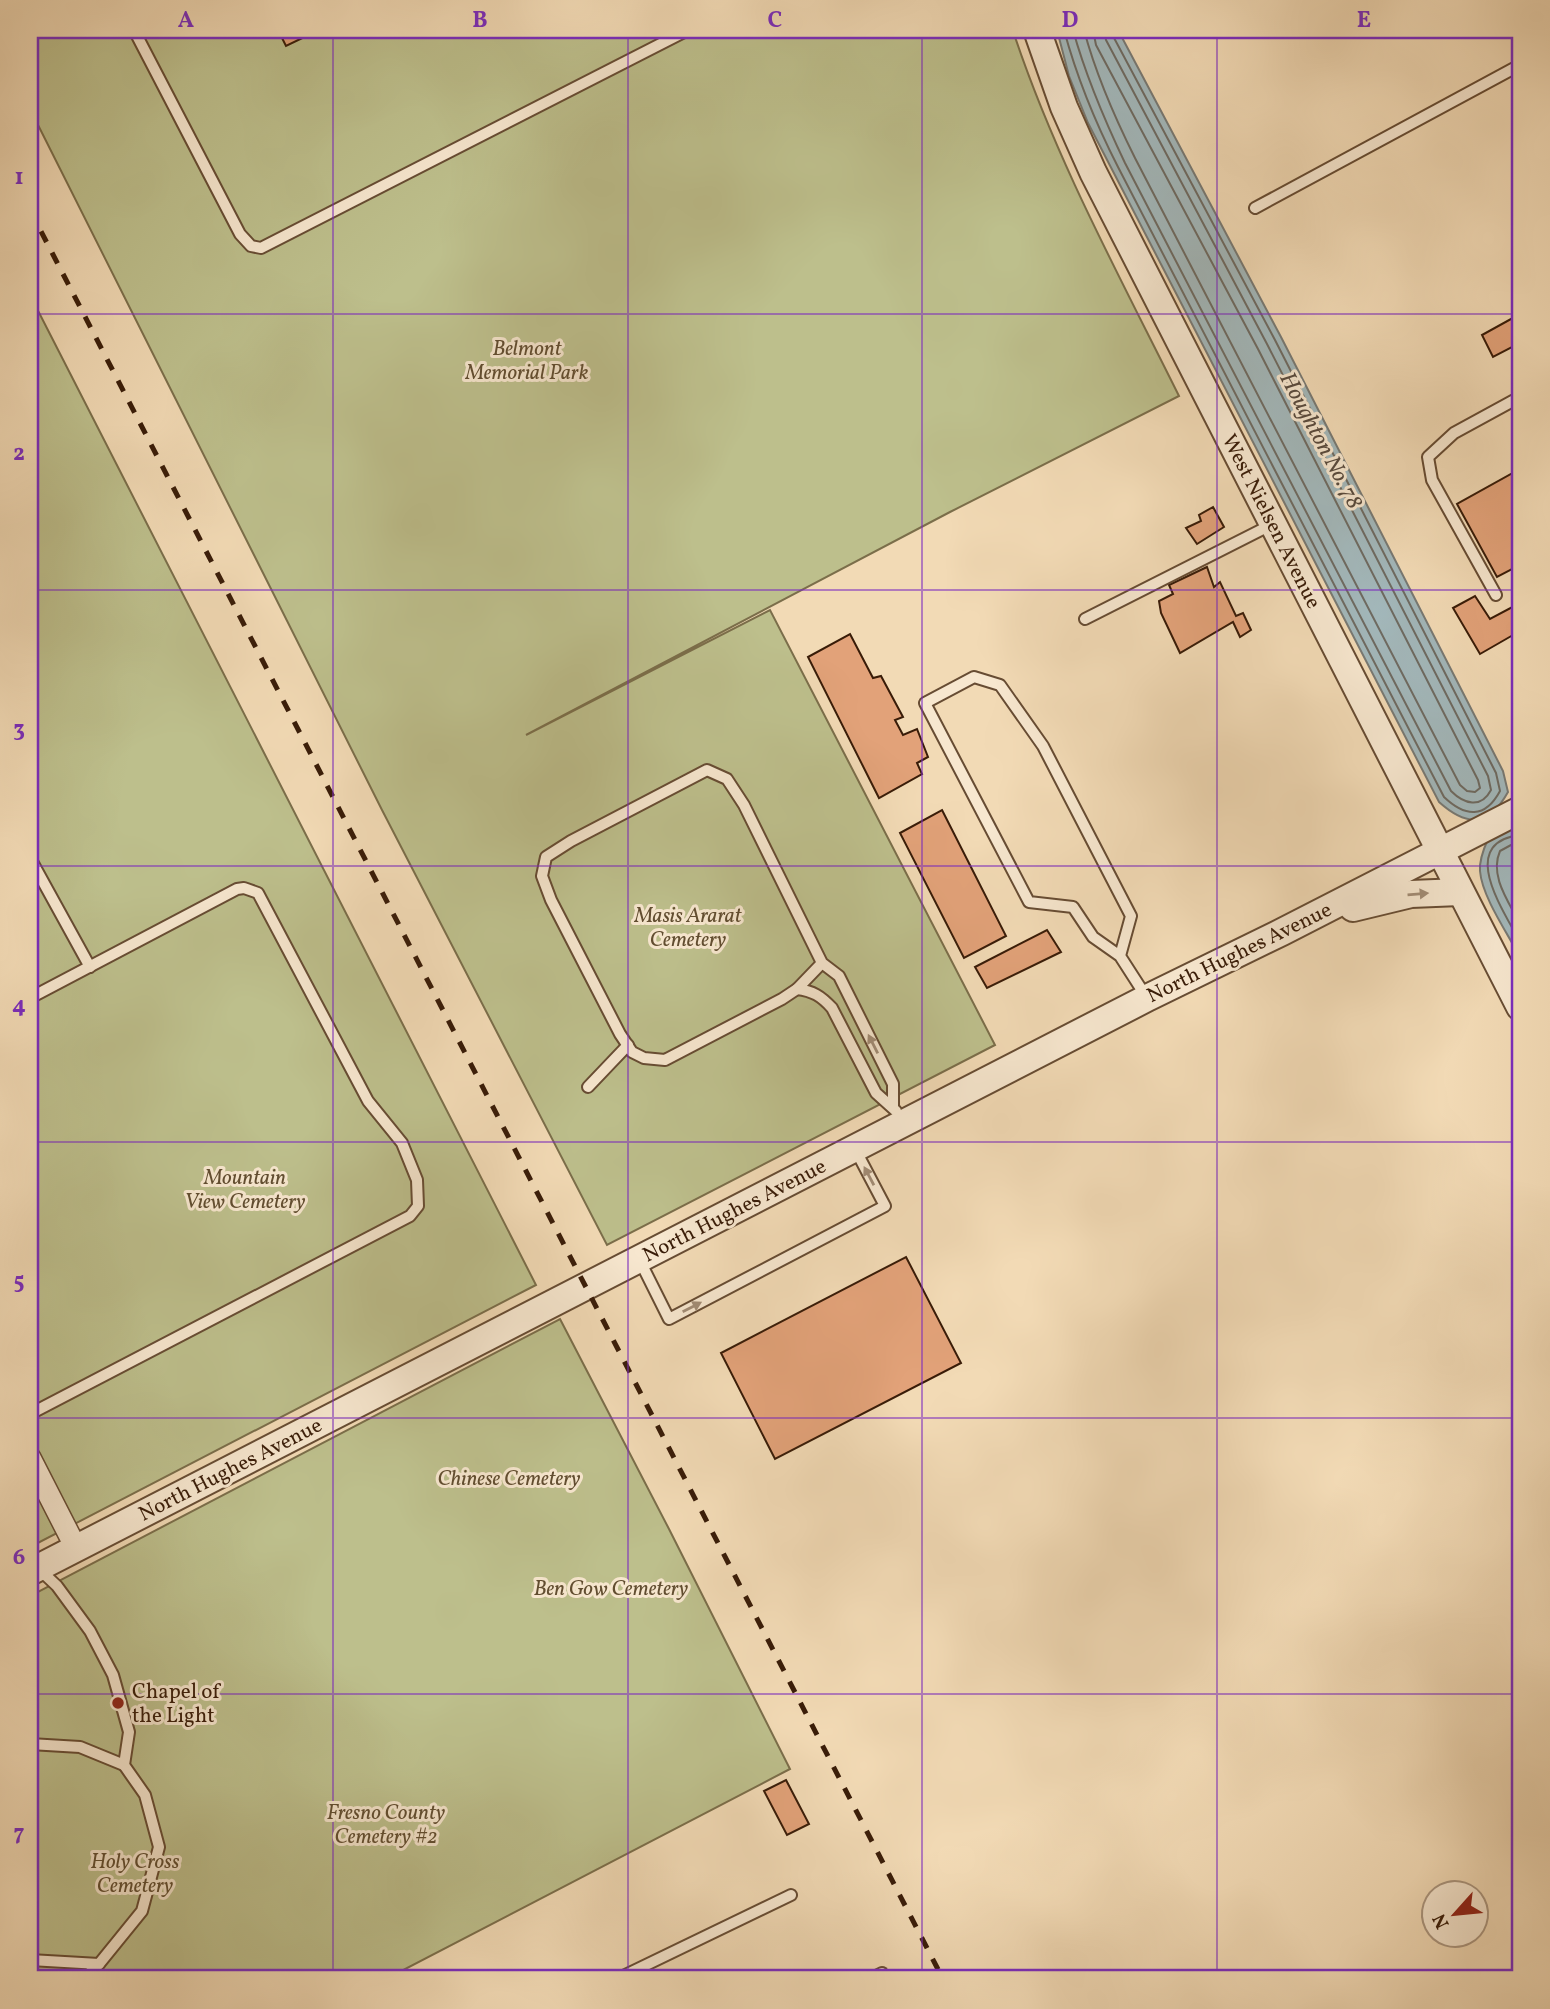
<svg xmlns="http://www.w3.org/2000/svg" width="1550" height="2009" viewBox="0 0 1550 2009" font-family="Vollkorn,serif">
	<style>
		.green { fill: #bdbf8c; stroke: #7b6e4a; stroke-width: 2 }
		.water { fill: #a2b7ba; stroke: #787973; stroke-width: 2 }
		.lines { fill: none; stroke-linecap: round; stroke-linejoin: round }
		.shore { stroke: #6e6a61; stroke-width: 2 }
		.building { fill: #e2a279; stroke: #391c08; stroke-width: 2 }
		.service-casing { stroke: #674c33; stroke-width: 14 }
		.minor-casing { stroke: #674c33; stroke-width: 24 }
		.tertiary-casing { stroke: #674c33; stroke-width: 30 }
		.service { stroke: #f7e7cf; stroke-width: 10 }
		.minor { stroke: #f7e7cf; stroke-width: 21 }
		.tertiary { stroke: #f7e7cf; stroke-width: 26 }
		.rail { stroke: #391c08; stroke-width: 5; stroke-dasharray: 12 12; stroke-linecap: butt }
		.oneway { fill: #a28c75 }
		.grid { fill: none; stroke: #7b2cbf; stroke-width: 2; stroke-opacity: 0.55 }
		.poi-dot { fill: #8f2418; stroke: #f7e7cf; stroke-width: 2.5 }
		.labels { text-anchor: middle; stroke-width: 6; stroke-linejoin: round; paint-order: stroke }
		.park-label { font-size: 21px; font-style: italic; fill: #614d30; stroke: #f7e7cf }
		.street-label { font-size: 21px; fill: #391c08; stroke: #f7e7cf }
		.poi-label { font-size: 21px; fill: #391c08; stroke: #f7e7cf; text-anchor: start }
		.water-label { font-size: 23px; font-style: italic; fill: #584a3d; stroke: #f7e7cf }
		.neatline { fill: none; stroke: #7b2cbf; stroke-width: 2.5 }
		.grid-label { font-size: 23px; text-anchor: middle; font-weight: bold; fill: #7b2cbf }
	</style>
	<rect width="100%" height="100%" fill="#f2dab5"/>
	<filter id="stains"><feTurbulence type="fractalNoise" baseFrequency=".00286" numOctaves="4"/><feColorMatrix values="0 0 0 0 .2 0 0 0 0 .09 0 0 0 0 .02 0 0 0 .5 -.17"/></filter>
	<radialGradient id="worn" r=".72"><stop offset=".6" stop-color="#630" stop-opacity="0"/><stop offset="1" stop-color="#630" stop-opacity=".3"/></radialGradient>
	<g class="green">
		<path d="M30,30H982L993,34H1014C1056,160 1120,277 1179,396L950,512L526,735L770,610L995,1045L607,1245L382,810L30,109Z"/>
		<polygon points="30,295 536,1285 30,1547"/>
		<polygon points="560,1319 669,1529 790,1769 386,1979 30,1979 30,1596"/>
	</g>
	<g class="water">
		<path d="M1057,30H1118L1281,337L1503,771L1508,792C1489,826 1468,828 1439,802L1088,123L1069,76Z"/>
		<path d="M1520,828V957C1508,934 1482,897 1480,871C1479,860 1484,848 1488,839L1507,829Z"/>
	</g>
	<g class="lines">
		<g class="shore">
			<path d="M1064,30C1077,78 1095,122 1118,167L1444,797C1465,817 1485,819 1500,791L1496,773L1275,340L1113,36V30"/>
			<path d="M1073,30C1086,77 1104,119 1125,163L1451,791C1464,804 1481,809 1491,790L1488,776L1267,344L1106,40L1104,30"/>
			<path d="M1084,30C1096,75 1114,116 1135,158L1460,785L1467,791L1475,792L1480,788L1478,780L1258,349L1096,45L1093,30"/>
			<path d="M1520,835C1456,843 1504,911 1520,942"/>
			<path d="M1520,844L1511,845L1500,851C1489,876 1509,902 1520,924"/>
		</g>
	</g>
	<g class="building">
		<polygon points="278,30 319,30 286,46"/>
		<polygon points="1520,314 1520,343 1493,357 1482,335"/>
		<polygon points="1520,469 1520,531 1517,532 1520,537 1520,565 1497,577 1457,504"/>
		<polygon points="1213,507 1224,527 1197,544 1186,528 1201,521 1199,515"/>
		<polygon points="1207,567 1214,587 1220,582 1236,616 1243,613 1251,630 1240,637 1233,622 1180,653 1161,613 1159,601 1173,594 1169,585"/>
		<polygon points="1475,596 1490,619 1520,603 1520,631 1480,654 1453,608"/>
		<polygon points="850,634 873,678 881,676 903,717 895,720 903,735 917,729 928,757 917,763 922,774 879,798 808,657"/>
		<polygon points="942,810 1006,936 964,958 900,833"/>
		<polygon points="1047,930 1061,952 987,988 975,967"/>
		<polygon points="906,1257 961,1363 775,1459 721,1353"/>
		<polygon points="786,1780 809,1824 787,1835 764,1791"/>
	</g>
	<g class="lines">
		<g class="service-casing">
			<g id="service">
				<polyline points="134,30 240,234 251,246 261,248 688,30"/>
				<polyline points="1255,208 1520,65"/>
				<polyline points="1496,595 1432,480 1428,457 1454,433 1520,397"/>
				<polyline points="1085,619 1273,524"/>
				<polyline points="30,858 90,967"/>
				<polyline points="1120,956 1131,916 1043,746 1000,685 974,677 925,703 1029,902 1073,907 1093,937 1120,956 1147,998"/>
				<polyline points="822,963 797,989 782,999 665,1060 644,1058 632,1052 620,1034 551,900 542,876 546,857 571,841 707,770 727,779 744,805 822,963 839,976 893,1084 893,1107"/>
				<path d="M797,989C813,991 821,996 832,1008L876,1093L896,1111"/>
				<polyline points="30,998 237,889 244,888 258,893 368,1101 402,1143 417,1180 418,1206 410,1216 30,1414"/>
				<polyline points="588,1087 628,1045"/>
				<polyline points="639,1259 669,1319 885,1206 855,1149"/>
				<polyline points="40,1570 57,1586 90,1631 113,1675 129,1732 124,1765 145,1795 159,1847 142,1911 99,1964 83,1979"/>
				<polyline points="30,1744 80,1747 124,1765"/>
				<polyline points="30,1960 99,1964"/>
				<polyline points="617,1979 791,1895"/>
				<polyline points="870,1979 882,1973"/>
			</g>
		</g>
		<g class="minor-casing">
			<polyline id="minor" points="30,1458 76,1548"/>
		</g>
		<g class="tertiary-casing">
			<g id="tertiary">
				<polyline points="1037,30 1064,107 1093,172 1520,1007"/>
				<polyline points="1353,908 1411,894 1460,892"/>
				<polyline points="30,1572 1147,998 1282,932 1520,810"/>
			</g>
		</g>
		<use href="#service" class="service"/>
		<use href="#minor" class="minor"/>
		<use href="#tertiary" class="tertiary"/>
		<polyline class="rail" points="30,210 943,1979"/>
	</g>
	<defs><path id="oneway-solid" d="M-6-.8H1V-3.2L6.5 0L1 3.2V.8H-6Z" transform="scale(1.75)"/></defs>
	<g class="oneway">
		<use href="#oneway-solid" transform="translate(1418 894) rotate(-5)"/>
		<use href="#oneway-solid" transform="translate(873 1044) rotate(-117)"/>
		<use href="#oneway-solid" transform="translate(869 1176) rotate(-118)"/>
		<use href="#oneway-solid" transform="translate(692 1307) rotate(-27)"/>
	</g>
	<path class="grid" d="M333,30V1979M628,30V1979M922,30V1979M1217,30V1979M30,314H1520M30,590H1520M30,866H1520M30,1142H1520M30,1418H1520M30,1694H1520"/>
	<circle class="poi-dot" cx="118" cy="1703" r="7"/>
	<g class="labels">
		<g class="park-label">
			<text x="527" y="355">Belmont<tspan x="527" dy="24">Memorial Park</tspan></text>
			<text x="688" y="922">Masis Ararat<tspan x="688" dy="24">Cemetery</tspan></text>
			<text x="245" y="1184">Mountain<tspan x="245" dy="24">View Cemetery</tspan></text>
			<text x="509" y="1485">Chinese Cemetery</text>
			<text x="611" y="1595">Ben Gow Cemetery</text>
			<text x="386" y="1819">Fresno County<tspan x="386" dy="24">Cemetery #2</tspan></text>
			<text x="135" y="1868">Holy Cross<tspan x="135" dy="24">Cemetery</tspan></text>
		</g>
		<g class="street-label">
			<text transform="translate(1272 521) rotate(63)" y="7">West Nielsen Avenue</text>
			<text transform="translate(1239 952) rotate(-26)" y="7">North Hughes Avenue</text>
			<text transform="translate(734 1210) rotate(-27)" y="7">North Hughes Avenue</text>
			<text transform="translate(230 1469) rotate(-27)" y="7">North Hughes Avenue</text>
		</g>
		<g class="poi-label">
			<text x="132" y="1698">Chapel of<tspan x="132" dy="24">the Light</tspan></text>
		</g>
		<g class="water-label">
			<text transform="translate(1322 440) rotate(62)" y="8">Houghton No. 78</text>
		</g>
	</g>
	<rect width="1550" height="2009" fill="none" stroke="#f2dab5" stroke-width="77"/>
	<g transform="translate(1455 1914) rotate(243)"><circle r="33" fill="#f7e7cf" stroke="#ab967f" stroke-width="2"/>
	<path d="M0-5L12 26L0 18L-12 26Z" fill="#8f2418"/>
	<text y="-10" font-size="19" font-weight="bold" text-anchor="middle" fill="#391c08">N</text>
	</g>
	<rect x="38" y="38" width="1474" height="1932" class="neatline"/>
	<g class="grid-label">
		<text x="186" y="27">A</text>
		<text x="480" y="27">B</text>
		<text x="775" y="27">C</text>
		<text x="1070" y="27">D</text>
		<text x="1364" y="27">E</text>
		<text x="19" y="184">1</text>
		<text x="19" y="460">2</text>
		<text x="19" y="736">3</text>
		<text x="19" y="1012">4</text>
		<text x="19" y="1288">5</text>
		<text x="19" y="1564">6</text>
		<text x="19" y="1840">7</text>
	</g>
	<rect width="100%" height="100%" filter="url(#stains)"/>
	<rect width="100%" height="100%" fill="url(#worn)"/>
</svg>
